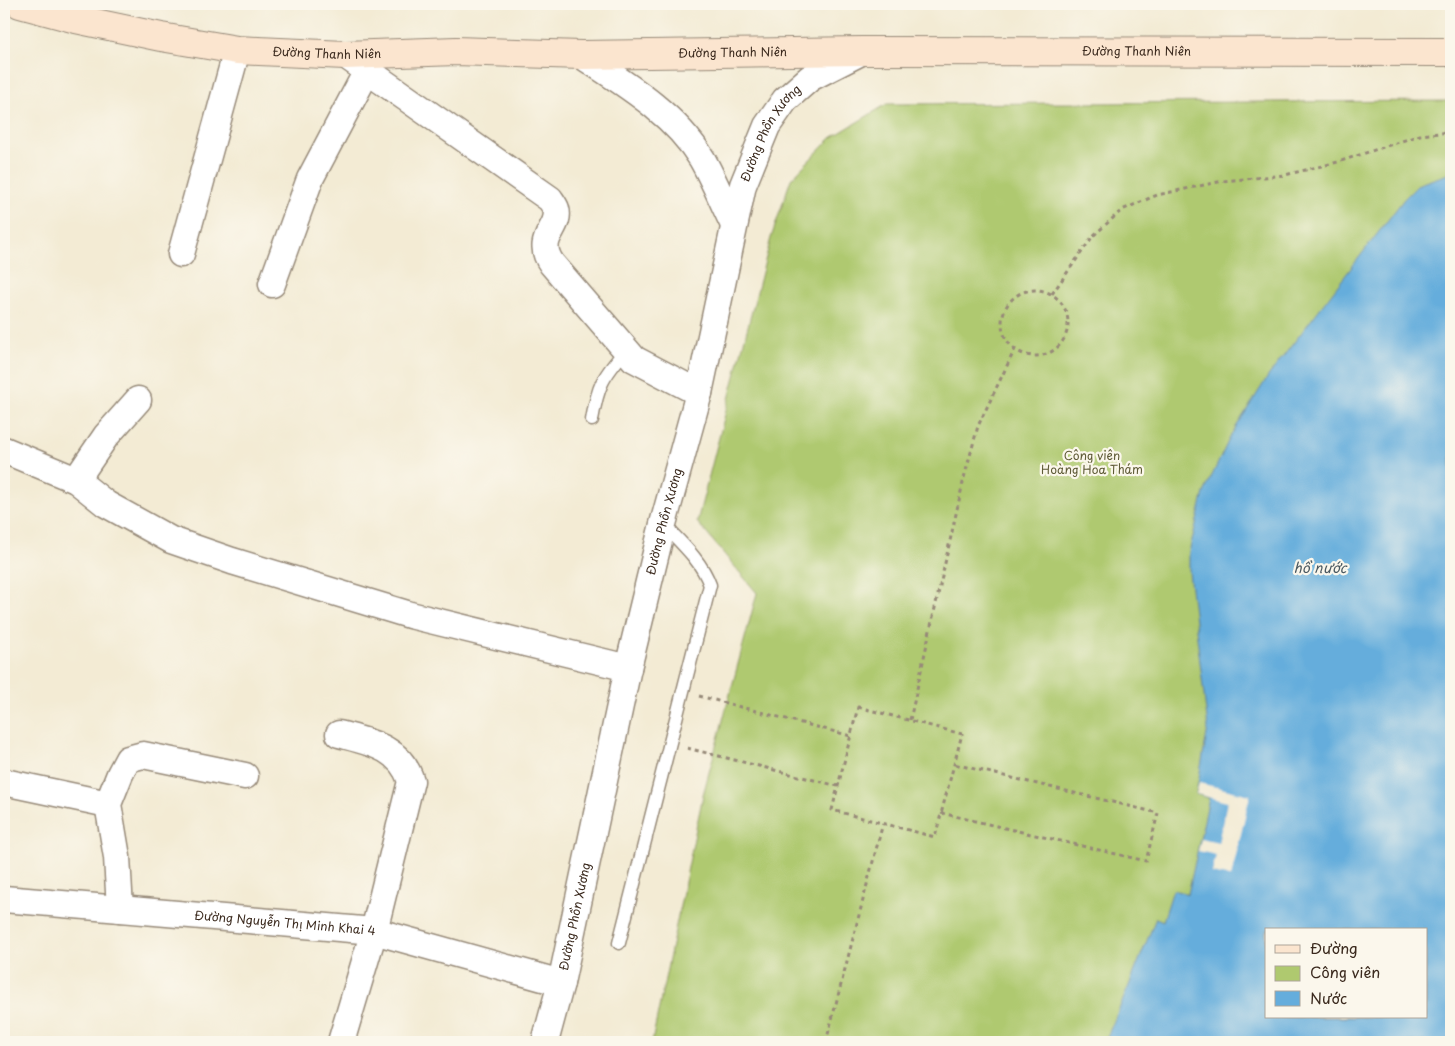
<svg xmlns="http://www.w3.org/2000/svg" width="1455" height="1046" viewBox="0 0 1455 1046" font-family="'Playpen Sans',sans-serif">
	<style>
		.green { fill: #afc96f; stroke: #757a46; fill-rule: evenodd }
		.water { fill: #65addc; stroke: #506c7d; fill-rule: evenodd }
		.pier { fill: #f3ebd4 }
		.lines { fill: none; stroke-linecap: round; stroke-linejoin: round }
		.lane-casing { stroke: #978a79; stroke-width: 15 }
		.street-casing { stroke: #978a79; stroke-width: 29 }
		.secondary-casing { stroke: #978a79; stroke-width: 30 }
		.path { stroke: #978a79; stroke-width: 3; stroke-dasharray: 4 4; stroke-linecap: butt }
		.lane { stroke: #fff; stroke-width: 12 }
		.street { stroke: #fff; stroke-width: 26 }
		.secondary { stroke: #fbe5cf; stroke-width: 28 }
		.labels { text-anchor: middle; stroke-width: 4.5; stroke-linejoin: round; paint-order: stroke }
		.street-label { font-size: 12px; fill: #3b2a1e; stroke: #fbf7ec }
		.park-label { font-size: 12px; fill: #5e5a36; stroke: #fbf7ec }
		.water-label { font-size: 14px; font-style: italic; fill: #4a5860; stroke: #fbf7ec }
	</style>
	<rect width="100%" height="100%" fill="#fbf7ec"/>
	<filter id="ink" filterUnits="userSpaceOnUse"><feTurbulence type="fractalNoise" baseFrequency=".02" numOctaves="2"/><feDisplacementMap in="SourceGraphic" scale="10" xChannelSelector="R" yChannelSelector="G"/><feConvolveMatrix kernelMatrix="1 2 1 2 8 2 1 2 1" color-interpolation-filters="sRGB"/></filter>
	<filter id="wash" filterUnits="userSpaceOnUse"><feTurbulence type="fractalNoise" baseFrequency=".0096" numOctaves="4" result="noise"/><feDisplacementMap in="SourceGraphic" scale="20" xChannelSelector="R" yChannelSelector="G"/><feGaussianBlur stdDeviation="1.12" result="paint"/><feColorMatrix in="noise" values="0 0 0 0 0 0 0 0 0 0 0 0 0 0 0 0 0 1.4 0 .05"/><feComposite in="paint" operator="in"/></filter>
	<g filter="url(#wash)">
		<rect width="100%" height="100%" fill="#f3ebd4"/>
		<path class="green" d="M1451,101V1042H652L703,795L757,593L697,522L771,238L791,179L831,138L887,104ZM1266,930H1426V1017H1266Z"/>
		<path class="water" d="M1451,173V1042H1106L1108,1035L1128,988L1156,918L1163,921L1173,890L1188,894L1209,798L1196,794L1208,728L1189,572V552L1204,493L1231,435L1269,375L1404,199L1419,184ZM1266,930H1426V1017H1266Z"/>
		<polygon class="pier" points="1199,783 1250,795 1231,877 1212,873 1216,855 1198,851 1201,839 1218,843 1227,802 1196,794"/>
	</g>
	<g filter="url(#ink)">
		<g class="lines">
			<g class="lane-casing">
				<g id="lane">
					<path d="M592,420C598,385 602,378 625,351"/>
					<path d="M619,943L710,585C701,560 681,543 663,524"/>
				</g>
			</g>
			<g class="street-casing">
				<g id="street">
					<path d="M345,55L550,199C552,202 555,206 556,209C562,228 533,238 552,264L634,359L699,393"/>
					<path d="M581,55C625,84 674,113 702,159C714,180 723,203 734,225"/>
					<polyline points="181,254 237,50"/>
					<polyline points="272,284 310,179 367,71"/>
					<polyline points="4,450 76,480 106,504 171,540 232,561 410,615 628,668"/>
					<polyline points="76,480 106,436 138,400"/>
					<path d="M339,734C369,742 400,747 411,781L374,931L341,1042"/>
					<polyline points="4,782 108,804"/>
					<path id="s1" d="M4,899L374,931L561,983"/>
					<polyline points="120,909 117,857 108,804 120,774 128,759 143,755 245,776"/>
					<path id="s2" d="M545,1042L561,983L628,668L663,524L699,393L743,185L767,126L785,100L810,78L863,51"/>
				</g>
			</g>
			<g class="secondary-casing">
				<g id="secondary">
					<path id="s3" d="M20,4L76,19L161,37L237,50L345,55L456,51L581,55L863,51L1451,52"/>
				</g>
			</g>
			<g class="path">
				<circle cx="1035" cy="323" r="33"/>
				<polyline points="1052,294 1093,236 1122,210 1157,195 1223,181 1285,175 1338,162 1420,135 1451,132"/>
				<polyline points="699,696 851,736"/>
				<polygon points="858,707 962,734 935,837 832,810"/>
				<polyline points="910,720 964,478 978,426 1015,349"/>
				<polyline points="687,748 838,786"/>
				<polyline points="941,813 1146,861 1158,813 954,764"/>
				<polyline points="826,1042 883,823"/>
			</g>
			<use href="#lane" class="lane"/>
			<use href="#street" class="street"/>
			<use href="#secondary" class="secondary"/>
		</g>
	</g>
	<g class="labels">
		<g class="street-label">
			<text dy="4" stroke="none"><textPath href="#s3" startOffset="1122">Đường Thanh Niên</textPath></text>
			<text dy="4" stroke="none"><textPath href="#s3" startOffset="312">Đường Thanh Niên</textPath></text>
			<text dy="4" stroke="none"><textPath href="#s3" startOffset="718">Đường Thanh Niên</textPath></text>
			<text dy="4" stroke="none"><textPath href="#s2" startOffset="939">Đường Phồn Xương</textPath></text>
			<text dy="4" stroke="none"><textPath href="#s2" startOffset="534">Đường Phồn Xương</textPath></text>
			<text dy="4" stroke="none"><textPath href="#s2" startOffset="129">Đường Phồn Xương</textPath></text>
			<text dy="4" stroke="none"><textPath href="#s1" startOffset="282">Đường Nguyễn Thị Minh Khai 4</textPath></text>
		</g>
		<g class="park-label">
			<text x="1092" y="460">Công viên<tspan x="1092" dy="14">Hoàng Hoa Thám</tspan></text>
		</g>
		<g class="water-label">
			<text x="1320" y="573">hồ nước</text>
		</g>
	</g>
	<rect width="1455" height="1046" fill="none" stroke="#fbf7ec" stroke-width="20"/>
	<rect x="1265" y="928" width="162" height="90" fill="#fbf7ec" stroke="#aea59a"/>
	<rect x="1275" y="945" width="25" height="8" fill="#fbe5cf" stroke="#aea59a"/>
	<text x="1310" y="954" font-size="15" fill="#3b2a1e">Đường</text>
	<rect x="1275" y="966" width="25" height="15" fill="#afc96f" stroke="#aea59a"/>
	<text x="1310" y="978" font-size="15" fill="#3b2a1e">Công viên</text>
	<rect x="1275" y="991" width="25" height="15" fill="#65addc" stroke="#aea59a"/>
	<text x="1310" y="1004" font-size="15" fill="#3b2a1e">Nước</text>
</svg>
